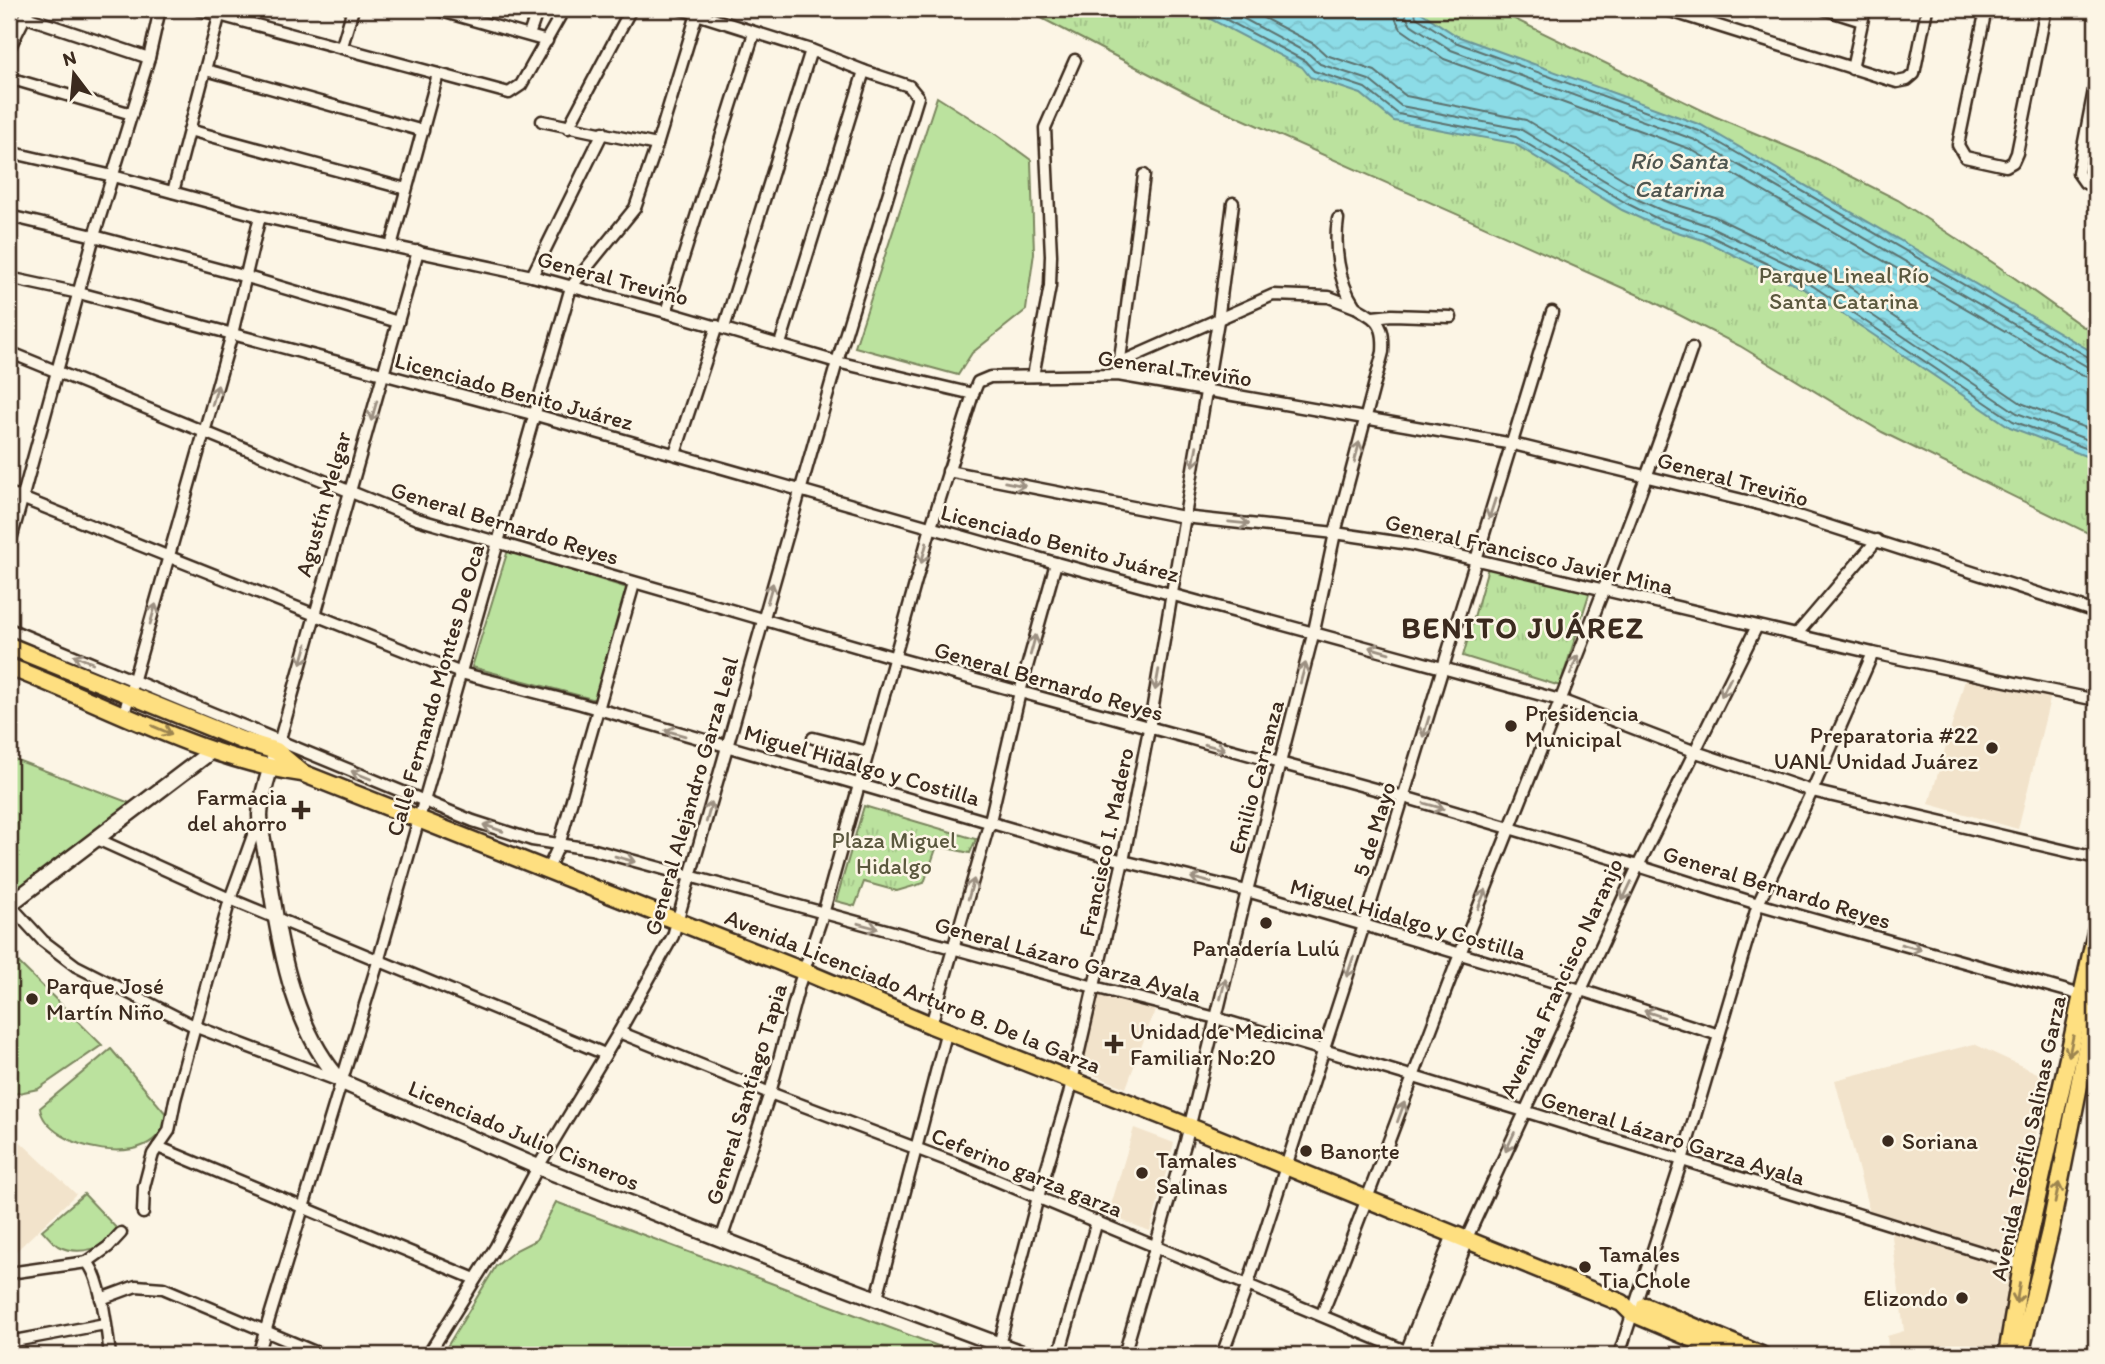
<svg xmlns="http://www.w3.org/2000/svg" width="2105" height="1364" viewBox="0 0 2105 1364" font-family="Itim,sans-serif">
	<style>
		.built { fill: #f2e3cb }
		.green { fill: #bbe29e; stroke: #7b865e; stroke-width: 2 }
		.park { fill: url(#park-tufts); stroke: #7b865e; stroke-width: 2 }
		.water { fill: url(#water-waves); stroke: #6c9597; stroke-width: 2 }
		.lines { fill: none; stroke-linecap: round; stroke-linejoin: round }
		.shore { stroke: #5b716e; stroke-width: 2 }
		.street-casing { stroke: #3b2a1e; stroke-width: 15 }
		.secondary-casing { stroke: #3b2a1e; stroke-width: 19 }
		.primary-casing { stroke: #3b2a1e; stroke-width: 21 }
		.street { stroke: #fcf5e5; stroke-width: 10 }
		.secondary { stroke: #fcf5e5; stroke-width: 14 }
		.primary { stroke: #fedf80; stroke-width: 16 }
		.oneway { stroke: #9c9082 }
		.oneway2 { stroke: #9c844f }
		.poi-dot { fill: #3b2a1e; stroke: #fcf5e5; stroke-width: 2.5 }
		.labels { text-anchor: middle; stroke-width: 5; stroke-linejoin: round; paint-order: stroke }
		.park-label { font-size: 23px; fill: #5b583e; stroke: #fcf5e5 }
		.street-label { font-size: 23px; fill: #3b2a1e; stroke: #fcf5e5 }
		.poi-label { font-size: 23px; fill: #3b2a1e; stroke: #fcf5e5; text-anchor: start }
		.water-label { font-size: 24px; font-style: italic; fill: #4f5650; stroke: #fcf5e5 }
		.district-label { font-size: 30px; font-weight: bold; letter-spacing: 2px; fill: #3b2a1e; stroke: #fcf5e5 }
	</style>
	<defs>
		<pattern id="park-tufts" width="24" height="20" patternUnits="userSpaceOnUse" patternTransform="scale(1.75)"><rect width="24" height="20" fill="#bbe29e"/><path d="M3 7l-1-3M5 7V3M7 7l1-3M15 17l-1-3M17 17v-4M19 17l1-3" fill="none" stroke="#a2c288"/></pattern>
		<pattern id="water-waves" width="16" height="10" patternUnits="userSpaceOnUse" patternTransform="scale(1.75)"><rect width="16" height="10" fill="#8cdce7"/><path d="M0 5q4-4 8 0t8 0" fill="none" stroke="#7abdc6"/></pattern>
	</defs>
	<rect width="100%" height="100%" fill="#fcf5e5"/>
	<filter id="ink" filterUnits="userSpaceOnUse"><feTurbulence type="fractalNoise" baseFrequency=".0143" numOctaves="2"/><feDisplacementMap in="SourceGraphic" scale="14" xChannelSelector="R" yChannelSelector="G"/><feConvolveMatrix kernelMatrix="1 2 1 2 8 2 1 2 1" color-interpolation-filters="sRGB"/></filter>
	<g filter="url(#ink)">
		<g class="built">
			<polygon points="1967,673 2052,691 2018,829 1929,804"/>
			<polygon points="1099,993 1155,1010 1126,1088 1079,1069"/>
			<polygon points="1974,1044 2046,1077 2006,1306 1995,1355 1889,1355 1887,1336 1904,1331 1891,1229 1870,1214 1835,1080"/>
			<polygon points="1134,1128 1174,1143 1150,1231 1108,1215"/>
			<polygon points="9,1131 76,1194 9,1258"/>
		</g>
		<g class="green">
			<polygon points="937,97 994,133 1031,160 1034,253 1026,310 972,353 958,375 855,347"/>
			<polygon points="508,550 627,588 596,700 472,667"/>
			<polygon points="9,757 130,803 9,900"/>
			<polygon points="9,953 102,1045 38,1089 9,1095"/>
			<path d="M111,1049L167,1115C158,1176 45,1148 40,1108Z"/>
			<path d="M84,1194L120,1232C107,1249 77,1256 58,1246C52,1242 47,1235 42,1230Z"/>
			<polygon points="556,1202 962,1355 442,1355 496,1266 516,1250 536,1240"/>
		</g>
		<g class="park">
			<polygon points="1024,9 1494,9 1714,116 1817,159 1898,200 1995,264 2082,326 2096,332 2096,537 1882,432 1740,346 1652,301 1200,100"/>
			<polygon points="1489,564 1590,591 1560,686 1463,656"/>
			<polygon points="864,806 975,839 976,839 970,853 937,846 924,883 897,891 864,882 855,906 836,901"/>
		</g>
		<polygon class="water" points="1179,9 1416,9 1457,36 1701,125 2096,354 2096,460 2010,427 1810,292 1703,240 1655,225 1622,210 1513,143 1394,121 1361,94 1310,77 1302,67 1201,14"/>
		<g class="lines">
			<g class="shore">
				<polyline points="1206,9 1305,61 1314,71 1365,88 1398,114 1516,137 1626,203 1658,219 1706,234 1813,286 2013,421 2096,452"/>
				<polyline points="1226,9 1309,54 1320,64 1369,80 1401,106 1520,129 1630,196 1661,210 1709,226 1817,278 2017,413 2096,443"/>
				<polyline points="1246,9 1314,44 1326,55 1375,71 1406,96 1526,120 1635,186 1665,201 1713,216 1823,269 2021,403 2096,432"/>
				<polyline points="1394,9 1396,20 1401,29 1444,59 1690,149 2081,375 2096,379"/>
				<polyline points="1405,9 1406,16 1410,24 1451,50 1695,140 2086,366 2096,368"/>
				<polyline points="1414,9 1416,17 1455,42 1699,131 2090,358 2096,359"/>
			</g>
			<g class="street-casing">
				<g id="street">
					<polyline points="197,9 509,93 521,85 564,9"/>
					<polyline points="434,9 547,41"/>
					<polyline points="1664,9 1897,82 1907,80 1914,74 1927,9"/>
					<polyline points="1824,9 1862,21"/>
					<polyline points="1986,9 1958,145 1965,157 2006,166 2013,162 2017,153 2046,9"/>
					<polyline points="26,17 149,58"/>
					<polyline points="472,19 476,9"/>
					<polyline points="529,35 538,9"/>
					<polyline points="342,46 353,9"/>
					<polyline points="9,49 29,9"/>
					<polyline points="1852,69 1865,9"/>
					<polyline points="206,70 423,131"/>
					<polyline points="9,78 132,114"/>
					<polyline points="2096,80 2078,173 2085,183 2096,185"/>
					<polyline points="542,121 657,145"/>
					<polyline points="568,128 631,9"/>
					<polyline points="189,130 406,189"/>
					<polyline points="9,152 113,176 260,216 391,246 532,276 666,312 837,362 973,394 978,382 990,377 1118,375 1513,444 1767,506 2096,612"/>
					<polyline points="173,192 221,9"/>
					<polyline points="9,216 94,236 247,277 398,322"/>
					<polyline points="391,246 438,74"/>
					<polyline points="532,276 603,132"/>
					<polyline points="9,278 79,293 536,415 1056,563 1560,700 1693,751 1812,791 2096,858"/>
					<polyline points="666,312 754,33"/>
					<polyline points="1373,317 1392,315 1451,317"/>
					<polyline points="724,328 811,50"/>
					<polyline points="780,344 864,71"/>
					<polyline points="9,352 417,519 896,658 1404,797 1638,866 1758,904 2085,996"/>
					<polyline points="1119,363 1273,295 1329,297 1355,307"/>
					<polyline points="1119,367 1144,175"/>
					<polyline points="1033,376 1050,286 1051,255 1045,128 1075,60"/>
					<polyline points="675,454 717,326"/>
					<polyline points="948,471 1184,517 1335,533 1409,544 1873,653 2096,700"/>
					<polyline points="9,493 461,673 581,704 1123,861 1247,891 1364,925 1581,990 1719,1035"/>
					<polyline points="9,547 94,236 149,58 160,9"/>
					<polyline points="9,629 473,821 532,840 591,849 1094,987 1216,1018 1414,1077 2022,1265"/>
					<polyline points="1796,635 1877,540"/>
					<polyline points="124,714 232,334 260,216"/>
					<polyline points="813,738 868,752"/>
					<polyline points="278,746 418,251"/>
					<polyline points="97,839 230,899 605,1054"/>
					<polyline points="548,869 559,845 634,584"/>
					<polyline points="9,904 43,941 76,966 194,1026 342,1082"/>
					<polyline points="931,1025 990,821 1020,692 1056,563"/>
					<polyline points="619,1032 770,1093 960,1165 1413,1354"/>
					<polyline points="158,1147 475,1279"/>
					<polyline points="143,1213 144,1187 150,1164 153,1154 169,1131 175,1100 230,899 259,819"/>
					<polyline points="721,1240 770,1093 799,985 823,914 931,527 973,394"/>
					<polyline points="1466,1240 1638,866 1757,626"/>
					<path d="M87,1262C102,1278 107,1332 110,1355"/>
					<polyline points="9,1273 87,1262 108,1247 121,1233"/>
					<polyline points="877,1298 947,1030"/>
					<polyline points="101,1299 136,1286 163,1288 322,1355"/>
					<path d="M1322,1314C1370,1195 1413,1074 1460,954C1539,752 1622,553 1692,348"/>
					<polyline points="9,1342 105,1324"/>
					<polyline points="258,1355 378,962 571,287 635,208 657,145 697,14"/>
					<polyline points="428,1355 495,1248 538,1167 619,1032 673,936 837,362 918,97 909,86 864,71 811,50 681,9"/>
					<polyline points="994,1355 999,1345 1038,1197 1069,1094 1123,861 1149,729 1218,321 1233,203"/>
					<polyline points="1059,1355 1097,1221"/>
					<path d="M1124,1355L1186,1141L1247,891L1314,631L1335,533L1383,352C1384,335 1383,323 1367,314C1363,311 1357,309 1354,305C1338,281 1334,246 1338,219"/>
					<polyline points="1222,1355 1248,1284 1364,925 1552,312"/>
					<polyline points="1619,1355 1682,1160 1758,904 1812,791 1873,653"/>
				</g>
			</g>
			<g class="secondary-casing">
				<g id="secondary">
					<path d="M274,758C268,775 261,797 260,815C260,832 266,851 268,868C278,939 292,1029 342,1082L538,1167L810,1274L1027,1355"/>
					<polyline points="9,905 213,750"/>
					<polyline points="1407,1355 1455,1235"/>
					<polyline points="1418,1355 1466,1240"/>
				</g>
			</g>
			<g class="primary-casing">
				<g id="primary">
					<polyline points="9,646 241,740 276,751 301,772"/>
					<path d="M9,667C102,702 204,760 302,773L803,971L931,1025L1190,1127L1622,1303L1632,1313L1731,1355"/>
					<polyline points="1645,1306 1761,1355"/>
					<polyline points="2007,1355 2022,1265 2096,932"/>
					<polyline points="2020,1355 2050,1231 2096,1000"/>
				</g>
			</g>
			<use href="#street" class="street"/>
			<use href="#secondary" class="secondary"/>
			<use href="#primary" class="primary"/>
		</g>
		<defs><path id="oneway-shaft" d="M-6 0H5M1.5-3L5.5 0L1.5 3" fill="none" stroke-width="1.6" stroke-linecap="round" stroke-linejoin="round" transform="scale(1.75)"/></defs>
		<g class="oneway">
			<use href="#oneway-shaft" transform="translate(215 395) rotate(-74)"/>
			<use href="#oneway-shaft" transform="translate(374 411) rotate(106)"/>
			<use href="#oneway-shaft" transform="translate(1357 452) rotate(-75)"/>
			<use href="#oneway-shaft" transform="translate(1195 456) rotate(100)"/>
			<use href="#oneway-shaft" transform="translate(1015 484) rotate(11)"/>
			<use href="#oneway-shaft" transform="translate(1492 509) rotate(108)"/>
			<use href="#oneway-shaft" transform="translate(1239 523) rotate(6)"/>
			<use href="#oneway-shaft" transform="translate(924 553) rotate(105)"/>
			<use href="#oneway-shaft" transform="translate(770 593) rotate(-74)"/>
			<use href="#oneway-shaft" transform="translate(153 614) rotate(-74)"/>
			<use href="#oneway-shaft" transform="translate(1033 645) rotate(-75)"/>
			<use href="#oneway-shaft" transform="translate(1379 650) rotate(-164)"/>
			<use href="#oneway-shaft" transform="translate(304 654) rotate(106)"/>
			<use href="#oneway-shaft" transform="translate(83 659) rotate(-158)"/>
			<use href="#oneway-shaft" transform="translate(1574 665) rotate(-68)"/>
			<use href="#oneway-shaft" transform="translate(1303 673) rotate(-75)"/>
			<use href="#oneway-shaft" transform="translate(1157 680) rotate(100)"/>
			<use href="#oneway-shaft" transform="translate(1726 687) rotate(117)"/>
			<use href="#oneway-shaft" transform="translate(1426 727) rotate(107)"/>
			<use href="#oneway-shaft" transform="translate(675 733) rotate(-164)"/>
			<use href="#oneway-shaft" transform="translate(1215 747) rotate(15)"/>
			<use href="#oneway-shaft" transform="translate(361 775) rotate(-158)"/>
			<use href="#oneway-shaft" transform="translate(1434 806) rotate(16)"/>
			<use href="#oneway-shaft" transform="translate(709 812) rotate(-75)"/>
			<use href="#oneway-shaft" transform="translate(493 828) rotate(-161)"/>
			<use href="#oneway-shaft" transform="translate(625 859) rotate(16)"/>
			<use href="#oneway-shaft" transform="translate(1201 880) rotate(-166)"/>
			<use href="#oneway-shaft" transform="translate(971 889) rotate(-74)"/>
			<use href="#oneway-shaft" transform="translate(1627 891) rotate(115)"/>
			<use href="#oneway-shaft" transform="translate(1482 899) rotate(-68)"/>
			<use href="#oneway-shaft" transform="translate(868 926) rotate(15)"/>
			<use href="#oneway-shaft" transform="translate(1911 947) rotate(16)"/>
			<use href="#oneway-shaft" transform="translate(1350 967) rotate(109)"/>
			<use href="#oneway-shaft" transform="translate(1223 989) rotate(-76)"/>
			<use href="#oneway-shaft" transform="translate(1654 1014) rotate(-162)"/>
			<use href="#oneway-shaft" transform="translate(1401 1112) rotate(-70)"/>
			<use href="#oneway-shaft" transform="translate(1510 1142) rotate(115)"/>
		</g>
		<g class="oneway2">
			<use href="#oneway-shaft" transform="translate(162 730) rotate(23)"/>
			<use href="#oneway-shaft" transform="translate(2071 1046) rotate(102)"/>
			<use href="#oneway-shaft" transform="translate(2057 1193) rotate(-79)"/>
			<use href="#oneway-shaft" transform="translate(2018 1293) rotate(99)"/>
		</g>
	</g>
	<g class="poi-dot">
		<circle cx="1511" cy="726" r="7"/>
		<circle cx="1992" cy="748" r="7"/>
		<path d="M297.5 799.5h7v7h7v7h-7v7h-7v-7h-7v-7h7z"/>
		<circle cx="1266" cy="923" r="7"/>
		<circle cx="32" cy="999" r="7"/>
		<path d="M1110.5 1033.5h7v7h7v7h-7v7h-7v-7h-7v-7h7z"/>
		<circle cx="1888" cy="1141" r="7"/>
		<circle cx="1306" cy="1151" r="7"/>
		<circle cx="1142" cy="1173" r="7"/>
		<circle cx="1585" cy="1267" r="7"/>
		<circle cx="1962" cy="1298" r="7"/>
	</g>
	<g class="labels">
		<g class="park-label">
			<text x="1844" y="283">Parque Lineal Río<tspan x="1844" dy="26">Santa Catarina</tspan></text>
			<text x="894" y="848">Plaza Miguel<tspan x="894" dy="26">Hidalgo</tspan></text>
		</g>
		<g class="street-label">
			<text transform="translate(613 278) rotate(15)" y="8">General Treviño</text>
			<text transform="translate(1175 368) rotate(8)" y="8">General Treviño</text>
			<text transform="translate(514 391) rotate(15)" y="8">Licenciado Benito Juárez</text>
			<text transform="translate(1733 479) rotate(15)" y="8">General Treviño</text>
			<text transform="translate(323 504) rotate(-74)" y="8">Agustín Melgar</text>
			<text transform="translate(505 523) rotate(17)" y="8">General Bernardo Reyes</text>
			<text transform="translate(1060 543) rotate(15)" y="8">Licenciado Benito Juárez</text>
			<text transform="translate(1529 554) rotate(13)" y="8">General Francisco Javier Mina</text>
			<text transform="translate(1049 681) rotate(16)" y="8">General Bernardo Reyes</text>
			<text transform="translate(435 690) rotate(-74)" y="8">Calle Fernando Montes De Oca</text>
			<text transform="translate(862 765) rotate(16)" y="8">Miguel Hidalgo y Costilla</text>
			<text transform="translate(1256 777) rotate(-75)" y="8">Emilio Carranza</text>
			<text transform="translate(691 796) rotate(-74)" y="8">General Alejandro Garza Leal</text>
			<text transform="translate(1374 829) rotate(-73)" y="8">5 de Mayo</text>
			<text transform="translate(1106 842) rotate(-78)" y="8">Francisco I. Madero</text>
			<text transform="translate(1777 887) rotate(17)" y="8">General Bernardo Reyes</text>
			<text transform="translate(1408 919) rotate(16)" y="8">Miguel Hidalgo y Costilla</text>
			<text transform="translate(1068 959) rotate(15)" y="8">General Lázaro Garza Ayala</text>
			<text transform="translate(1561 978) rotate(-65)" y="8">Avenida Francisco Naranjo</text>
			<text transform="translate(913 991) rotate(22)" y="8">Avenida Licenciado Arturo B. De la Garza</text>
			<text transform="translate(746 1094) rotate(-73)" y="8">General Santiago Tapia</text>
			<text transform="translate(524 1135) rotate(23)" y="8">Licenciado Julio Cisneros</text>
			<text transform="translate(1673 1138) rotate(17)" y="8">General Lázaro Garza Ayala</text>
			<text transform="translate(2028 1138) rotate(-78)" y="8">Avenida Teófilo Salinas Garza</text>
			<text transform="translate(1027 1172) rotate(22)" y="8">Ceferino garza garza</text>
		</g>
		<g class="poi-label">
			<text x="1525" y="721">Presidencia<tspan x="1525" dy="26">Municipal</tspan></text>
			<text x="1978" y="743" text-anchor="end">Preparatoria #22<tspan x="1978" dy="26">UANL Unidad Juárez</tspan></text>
			<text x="287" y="805" text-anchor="end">Farmacia<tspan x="287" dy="26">del ahorro</tspan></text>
			<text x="1266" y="956" text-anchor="middle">Panadería Lulú</text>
			<text x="46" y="994">Parque José<tspan x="46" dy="26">Martín Niño</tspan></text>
			<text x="1130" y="1039">Unidad de Medicina<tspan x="1130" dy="26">Familiar No:20</tspan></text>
			<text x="1902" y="1149">Soriana</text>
			<text x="1320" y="1159">Banorte</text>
			<text x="1156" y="1168">Tamales<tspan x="1156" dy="26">Salinas</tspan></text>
			<text x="1599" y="1262">Tamales<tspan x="1599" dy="26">Tia Chole</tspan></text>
			<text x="1948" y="1306" text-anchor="end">Elizondo</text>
		</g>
		<g class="water-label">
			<text x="1679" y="169">Río Santa<tspan x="1679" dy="28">Catarina</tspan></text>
		</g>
		<g class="district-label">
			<text x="1523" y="638">BENITO JUÁREZ</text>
		</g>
	</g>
	<rect width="2105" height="1364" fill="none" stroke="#fcf5e5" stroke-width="35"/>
	<rect x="18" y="18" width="2070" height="1329" fill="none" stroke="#3b2a1e" stroke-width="2.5" filter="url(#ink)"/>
	<g transform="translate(74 74) rotate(344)" stroke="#fcf5e5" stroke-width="5" paint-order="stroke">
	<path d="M0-5L12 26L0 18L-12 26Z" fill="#3b2a1e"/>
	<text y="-10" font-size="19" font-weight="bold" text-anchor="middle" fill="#3b2a1e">N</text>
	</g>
</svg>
